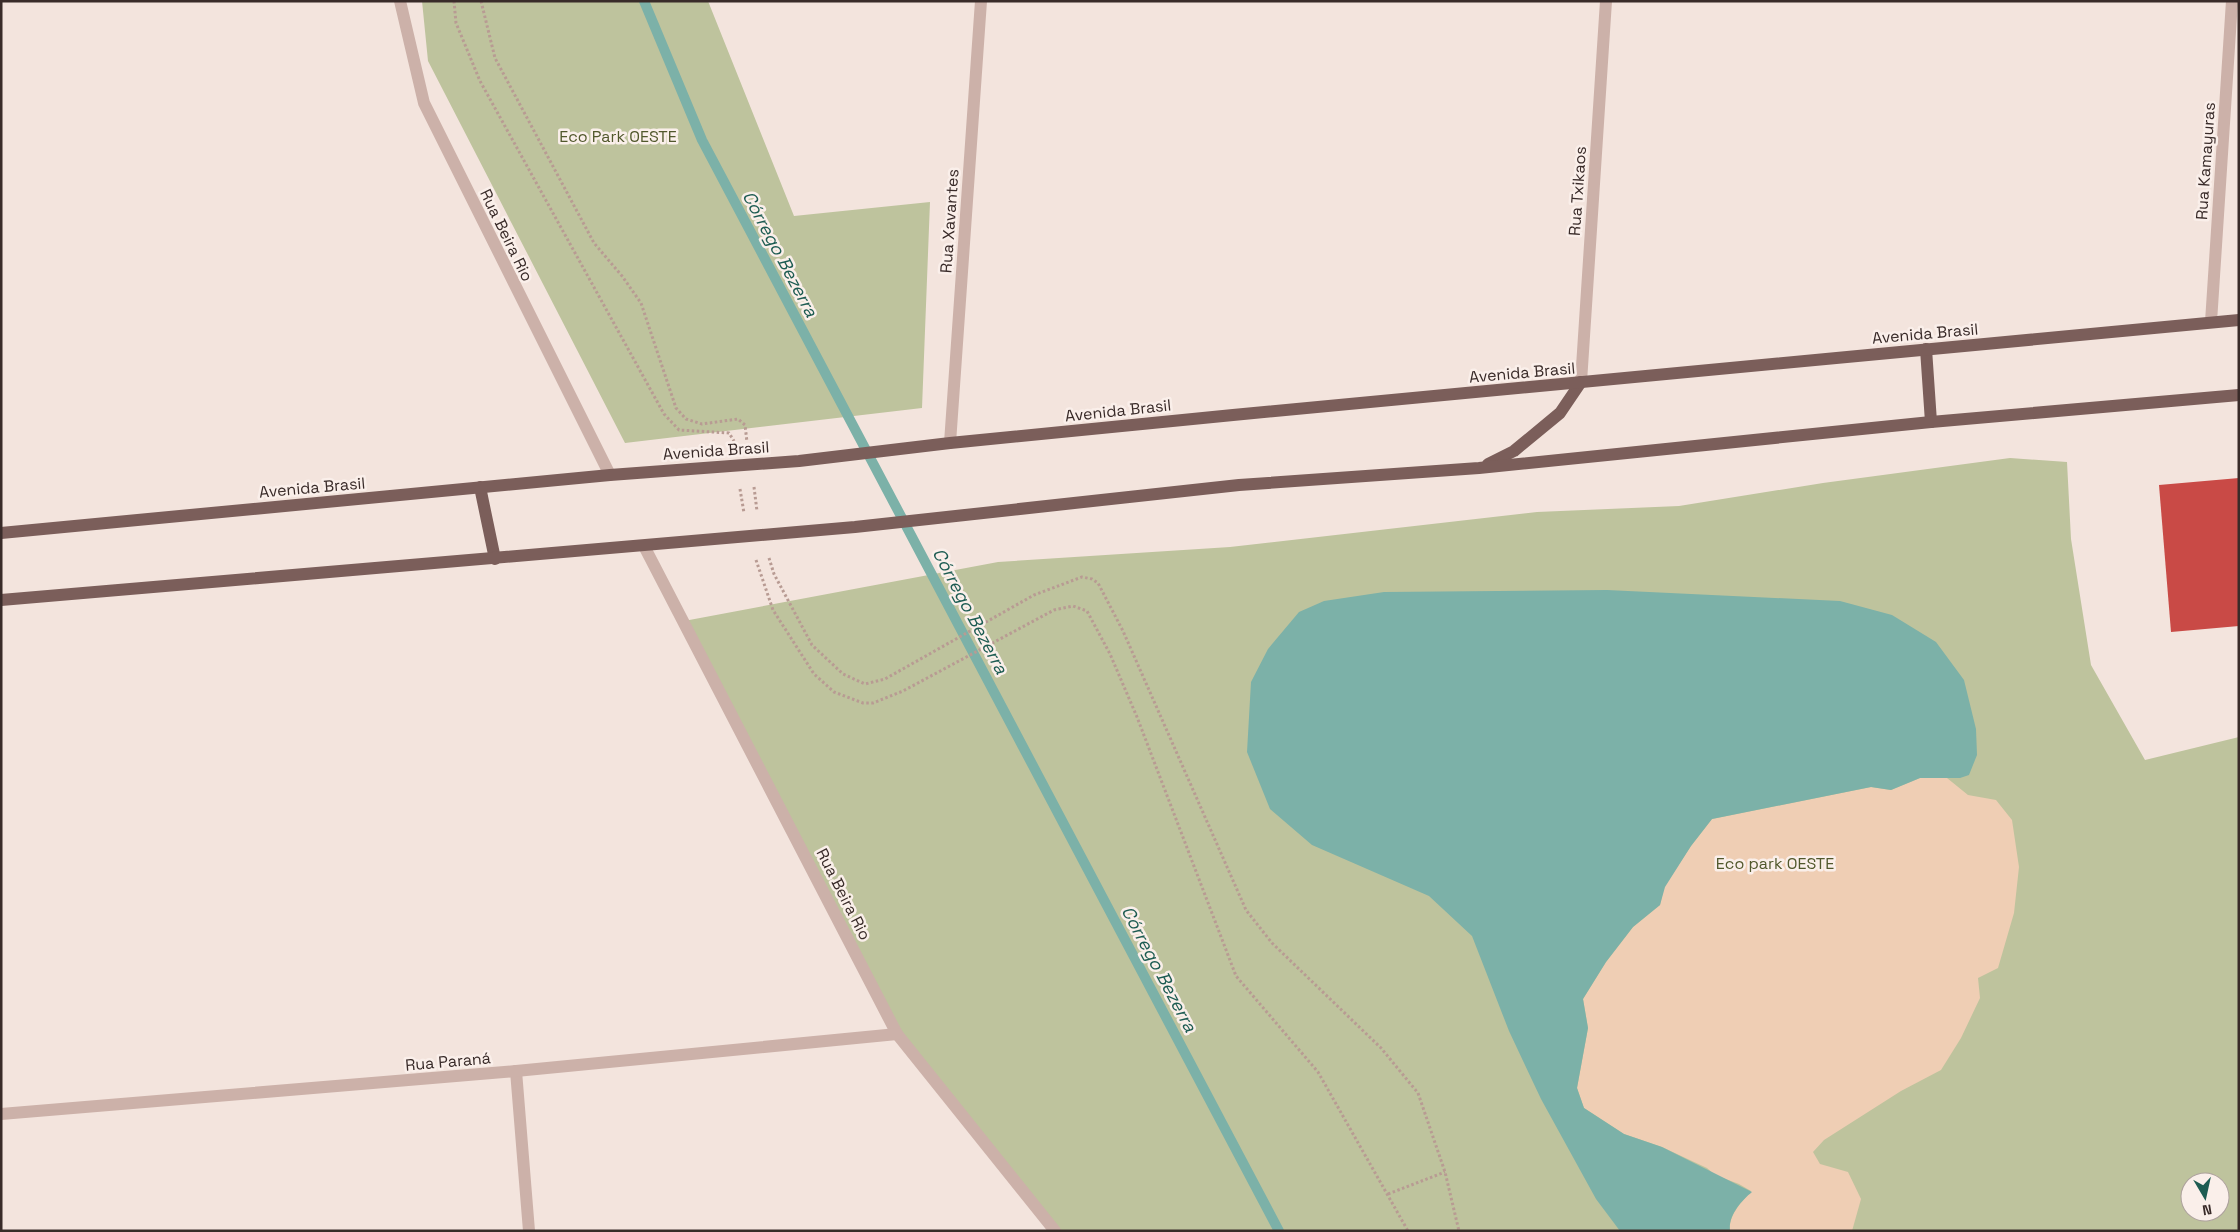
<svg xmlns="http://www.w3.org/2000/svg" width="2240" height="1232" viewBox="0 0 2240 1232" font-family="'Space Grotesk',sans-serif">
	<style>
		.green { fill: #bec39d; fill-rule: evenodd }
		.sand { fill: #efceb4 }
		.water { fill: #7cb1a8 }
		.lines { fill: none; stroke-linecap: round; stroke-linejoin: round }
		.stream { stroke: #7cb1a8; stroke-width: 10 }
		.building { fill: #c94a46 }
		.path { stroke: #b89b93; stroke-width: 3; stroke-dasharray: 2.5 2.5; stroke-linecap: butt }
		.street { stroke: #ccb1a9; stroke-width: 12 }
		.primary { stroke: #7b5e5a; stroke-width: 12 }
		.labels { text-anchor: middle; stroke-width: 5; stroke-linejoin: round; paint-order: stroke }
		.park-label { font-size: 16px; fill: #51582c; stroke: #faefea }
		.street-label { font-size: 16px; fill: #392b29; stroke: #faefea }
		.water-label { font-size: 18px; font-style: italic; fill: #1d5c52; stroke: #faefea }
	</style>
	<rect width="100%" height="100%" fill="#f3e4dd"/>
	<g class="green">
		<polygon points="422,1 708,1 794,216 930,202 922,408 625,443 428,61"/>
		<path d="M2010,458L2067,462L2071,539L2091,665L2145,760L2239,737V1231H1055L897,1034L684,621L998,562L1230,547L1537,512L1679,506L1823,483ZM2190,1182H2220V1212H2190Z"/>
	</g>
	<path class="sand" d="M1920,778H1947L1968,795L1996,800L2012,820L2019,867L2014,913L1998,968L1978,978L1980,998L1961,1038L1941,1070L1901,1091L1824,1140L1813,1152L1820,1164L1848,1172L1861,1199L1852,1231H1730C1728,1215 1742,1202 1751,1191L1739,1184L1715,1175L1707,1168L1662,1147L1624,1134L1584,1108L1577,1088L1588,1028L1583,999L1606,962L1633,927L1660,905L1664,887L1691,846L1712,819L1871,787L1891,790Z"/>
	<path class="water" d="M1607,590L1840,601L1892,615L1936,642L1964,680L1976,729L1977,755L1969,775L1960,778H1920L1891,790L1871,787L1712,819L1691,846L1665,887L1660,905L1633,927L1606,962L1583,999L1588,1028L1577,1088L1584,1108L1624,1134L1662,1147L1752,1192C1741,1201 1728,1216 1730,1231H1620L1596,1199L1541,1099L1509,1031L1472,936L1429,896L1312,845L1270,809L1247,752L1251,682L1268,649L1299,612L1324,601L1384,592Z"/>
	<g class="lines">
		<polyline class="stream" points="644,1 702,140 1279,1231"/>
	</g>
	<polygon class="building" points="2239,478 2239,626 2171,632 2159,485"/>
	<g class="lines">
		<g class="path">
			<polyline points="454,1 456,23 480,81 664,414 679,430 729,433 734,441"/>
			<polyline points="481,1 495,58 594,243 622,276 641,303 676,408 686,419 702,424 738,419 745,425 747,442"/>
			<polyline points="754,487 757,511"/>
			<polyline points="740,489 744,513"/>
			<polyline points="769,558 774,574 812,645 843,674 865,684 885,679 1034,595 1082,577 1092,579 1098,583 1123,631 1246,910 1272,943 1381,1048 1418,1093 1445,1172 1459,1231"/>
			<polyline points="756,560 773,610 814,674 834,692 863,703 873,703 903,691 1054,610 1073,606 1087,611 1110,654 1137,717 1236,976 1318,1072 1408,1231"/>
			<polyline points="1388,1194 1445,1172"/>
		</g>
		<g class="street">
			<polyline points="400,1 424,103 610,475"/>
			<polyline points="2211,322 2232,1"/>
			<polyline points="1581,382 1606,1"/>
			<polyline points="950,443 981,1"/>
			<polyline points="644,546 897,1034 1055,1231"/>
			<polyline points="516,1071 529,1231"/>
			<polyline points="1,1114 516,1071 897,1034"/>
		</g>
		<g class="primary">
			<polyline points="1926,349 1931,422"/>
			<polyline points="1488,464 1514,451 1560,413 1581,382"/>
			<polyline points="480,487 495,559"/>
			<polyline points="1,533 610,475 799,461 950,443 1233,415 2239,320"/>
			<polyline points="1,600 855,527 1239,485 1479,468 1931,422 2239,395"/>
		</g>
	</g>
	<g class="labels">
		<g class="park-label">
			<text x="618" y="142">Eco Park OESTE</text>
			<text x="1775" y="869">Eco park OESTE</text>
		</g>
		<g class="street-label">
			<text transform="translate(2205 161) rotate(-86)" y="6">Rua Kamayuras</text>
			<text transform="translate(1577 191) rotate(-86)" y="6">Rua Txikaos</text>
			<text transform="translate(949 221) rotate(-86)" y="6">Rua Xavantes</text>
			<text transform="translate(507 235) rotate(64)" y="6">Rua Beira Rio</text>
			<text transform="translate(1925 333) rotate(-5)" y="6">Avenida Brasil</text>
			<text transform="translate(1522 372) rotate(-5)" y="6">Avenida Brasil</text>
			<text transform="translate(1118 410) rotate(-6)" y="6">Avenida Brasil</text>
			<text transform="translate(716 450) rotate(-4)" y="6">Avenida Brasil</text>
			<text transform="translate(312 487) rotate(-5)" y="6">Avenida Brasil</text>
			<text transform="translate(844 894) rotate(63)" y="6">Rua Beira Rio</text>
			<text transform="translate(448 1061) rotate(-5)" y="6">Rua Paraná</text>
		</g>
		<g class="water-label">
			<text transform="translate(780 254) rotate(62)" y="6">Córrego Bezerra</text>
			<text transform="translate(970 611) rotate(62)" y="6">Córrego Bezerra</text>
			<text transform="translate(1159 969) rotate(62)" y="6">Córrego Bezerra</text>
		</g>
	</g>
	<rect width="2240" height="1232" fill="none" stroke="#392b29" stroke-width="5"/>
	<g transform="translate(2205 1197) rotate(171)"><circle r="24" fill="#faefea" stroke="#ada19d"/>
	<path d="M0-4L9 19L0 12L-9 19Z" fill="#1d5c52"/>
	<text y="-8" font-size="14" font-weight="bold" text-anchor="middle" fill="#392b29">N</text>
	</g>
</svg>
